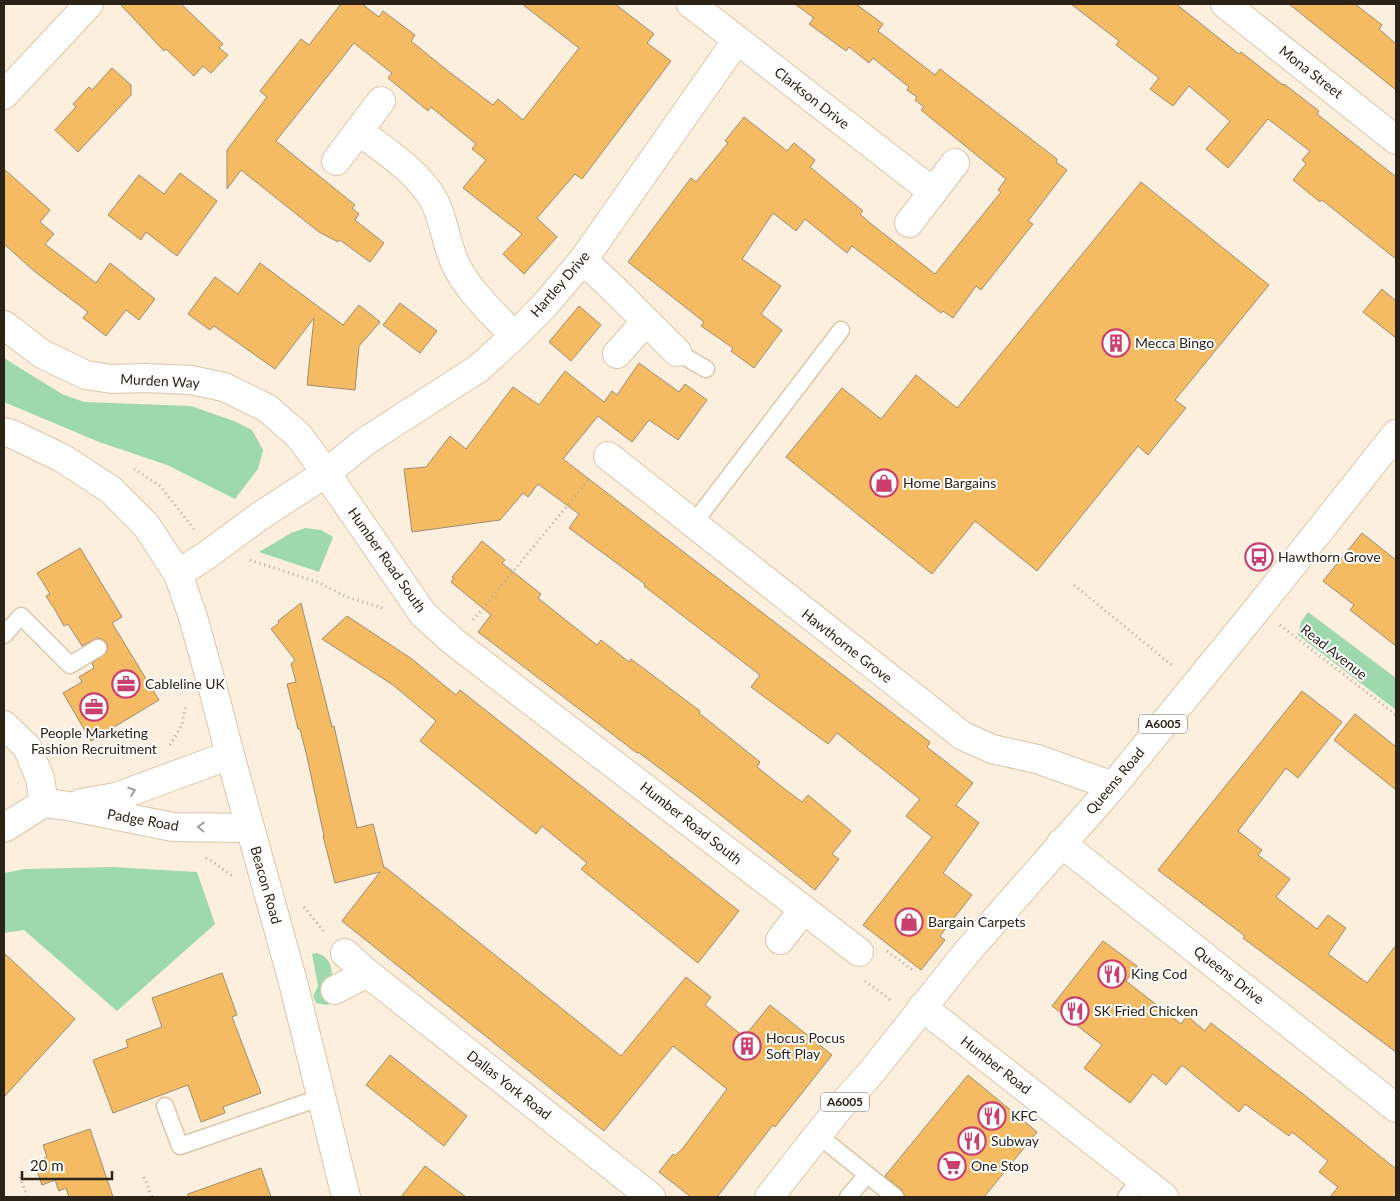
<svg xmlns="http://www.w3.org/2000/svg" width="1400" height="1201" viewBox="0 0 1400 1201" font-family="Lato,sans-serif">
	<style>
		.green { fill: #9ed9ad }
		.building { fill: #f4bb62; stroke: #9f8c71 }
		.lines { fill: none; stroke-linecap: round; stroke-linejoin: round }
		.service-casing { stroke: #dbc6aa; stroke-width: 19 }
		.minor-casing { stroke: #dbc6aa; stroke-width: 30 }
		.tertiary-casing { stroke: #dbc6aa; stroke-width: 30 }
		.primary-casing { stroke: #dbc6aa; stroke-width: 30 }
		.path { stroke: #b4a99a; stroke-width: 3; stroke-dasharray: 1 4; stroke-linecap: butt }
		.service { stroke: #fff; stroke-width: 16 }
		.minor { stroke: #fff; stroke-width: 28 }
		.tertiary { stroke: #fff; stroke-width: 28 }
		.primary { stroke: #fff; stroke-width: 28 }
		.oneway { stroke: #a09c97 }
		.labels { text-anchor: middle; stroke-width: 4; stroke-linejoin: round; paint-order: stroke }
		.shield { fill: #fff; stroke: #6b655d; stroke-width: 1 }
		.shield-label { font-size: 12px; font-weight: bold; fill: #2b2318 }
		.street-label { font-size: 14px; fill: #2b2318; stroke: #fff }
		.poi-label { font-size: 14px; fill: #2b2318; stroke: #fff; text-anchor: start }
	</style>
	<rect width="100%" height="100%" fill="#fcefde"/>
	<g class="green">
		<polygon points="4,358 62,394 84,402 191,406 234,421 252,430 263,450 258,469 235,499 167,465 99,442 4,402"/>
		<polygon points="305,528 321,530 333,537 319,572 259,552 291,533"/>
		<polygon points="1308,612 1396,678 1396,710 1298,635 1301,622"/>
		<polygon points="112,867 197,872 215,924 117,1011 24,930 4,933 4,873 25,869"/>
		<path d="M316,953C329,956 332,965 332,978L323,985L321,993L335,1001L327,1005L316,1003L313,996L318,986L312,954Z"/>
	</g>
	<g class="building">
		<polygon points="120,4 181,4 223,44 219,48 228,55 211,73 203,66 194,76 166,49 164,51"/>
		<polygon points="341,4 362,4 379,17 383,11 415,35 411,41 448,71 493,105 498,99 523,120 579,48 522,4 615,4 654,34 647,43 671,61 582,179 575,174 537,218 557,237 524,274 503,254 522,234 463,188 486,160 472,149 476,144 431,107 428,111 388,78 392,73 354,43 276,141 355,205 352,208 359,214 355,220 384,243 370,262 340,240 338,242 319,232 241,170 227,189 227,150 267,97 260,91 301,39 309,45"/>
		<polygon points="795,4 856,4 883,24 878,31 935,75 940,69 1057,159 1056,162 1067,170 1028,221 1033,224 981,290 976,286 953,318 943,311 941,313 852,246 847,253 805,219 796,231 773,213 742,259 781,286 761,314 782,330 754,368 731,351 733,348 701,326 704,322 628,262 691,178 696,182 728,143 725,141 744,117 787,151 794,143 815,160 810,167 863,211 860,214 870,223 935,274 1001,192 998,190 1006,179 921,110 924,107 915,100 917,97 907,90 909,87 873,58 869,63 849,47 846,51 809,24 814,18"/>
		<polygon points="1071,4 1176,4 1239,54 1241,52 1283,85 1284,84 1319,111 1317,114 1396,177 1396,259 1322,200 1320,202 1293,180 1306,164 1302,160 1310,151 1268,119 1228,168 1206,149 1230,121 1189,86 1173,106 1150,89 1159,78 1116,45 1119,41"/>
		<polygon points="1289,4 1355,4 1382,25 1379,29 1396,44 1396,90"/>
		<polygon points="112,68 131,85 131,95 78,152 55,130 76,107 73,104 89,87 92,90"/>
		<polygon points="4,169 50,210 40,222 54,234 45,244 96,283 110,263 155,299 139,320 126,310 106,336 83,318 88,312 34,271 4,244"/>
		<polygon points="180,173 217,201 177,256 146,232 141,240 108,215 139,175 164,194"/>
		<polygon points="1141,182 1269,285 1175,400 1186,408 1167,431 1148,455 1138,446 1037,571 975,521 932,574 786,457 842,388 881,419 916,375 957,408"/>
		<polygon points="260,263 343,325 359,305 380,322 359,346 355,390 307,385 314,318 275,369 214,326 210,330 188,314 215,277 238,294"/>
		<polygon points="1382,289 1396,301 1396,338 1363,312"/>
		<polygon points="400,303 437,331 420,353 383,325"/>
		<polygon points="579,306 601,325 571,361 549,342"/>
		<polygon points="639,363 679,392 685,384 707,400 678,440 649,420 632,442 598,416 563,459 930,742 927,747 973,783 956,805 979,823 943,873 972,895 940,936 945,940 921,970 863,925 932,837 906,816 920,799 837,733 828,744 751,687 760,675 644,586 645,584 569,528 579,514 538,484 528,497 523,493 500,520 412,532 404,469 426,467 450,436 466,449 513,387 539,405 565,371 604,402 612,391 617,395"/>
		<polygon points="1362,533 1396,560 1396,646 1350,610 1354,605 1323,581"/>
		<polygon points="482,541 505,560 502,563 541,594 538,598 597,645 601,640 629,662 631,659 700,711 699,713 760,762 757,767 782,787 802,802 808,795 851,831 832,854 839,859 815,890 698,797 638,752 637,753 478,632 491,615 451,582 454,578 452,577"/>
		<polygon points="80,548 122,617 112,623 159,700 91,741 63,693 82,682 79,677 94,668 92,663 107,652 107,643 102,639 97,638 82,646 68,624 64,626 55,610 46,596 50,594 37,573"/>
		<polygon points="301,603 332,727 334,726 357,828 373,824 384,868 385,867 621,1056 686,977 711,997 705,1005 744,1037 770,1005 832,1055 775,1127 773,1125 717,1197 691,1197 659,1172 673,1154 675,1156 683,1148 727,1089 673,1046 604,1131 342,921 380,872 335,883 323,836 324,836 307,757 300,729 298,729 287,684 296,682 291,664 295,660 271,629 279,623 278,621"/>
		<polygon points="347,616 412,659 456,695 460,690 739,911 698,963 581,869 587,863 542,826 536,834 420,741 436,721 393,685 322,639"/>
		<polygon points="1302,691 1342,722 1298,778 1286,768 1238,831 1262,850 1258,855 1290,879 1276,897 1317,929 1328,915 1346,928 1328,954 1367,983 1396,945 1396,1052 1243,938 1245,936 1158,870"/>
		<polygon points="1355,714 1396,747 1396,790 1334,740"/>
		<polygon points="1103,941 1137,966 1126,981 1181,1024 1187,1016 1205,1031 1211,1023 1308,1098 1396,1169 1396,1197 1330,1197 1338,1187 1319,1172 1328,1161 1292,1132 1289,1136 1245,1104 1239,1112 1182,1065 1166,1085 1153,1074 1130,1103 1084,1068 1102,1045 1052,1006"/>
		<polygon points="4,953 75,1019 4,1097"/>
		<polygon points="222,973 237,1015 232,1017 261,1093 223,1107 225,1113 201,1122 188,1085 113,1113 93,1060 128,1047 126,1040 162,1027 152,998"/>
		<polygon points="390,1055 467,1116 444,1146 366,1085"/>
		<polygon points="968,1075 1037,1132 984,1197 905,1197 902,1190 885,1176"/>
		<polygon points="90,1129 113,1197 69,1197 66,1188 59,1191 55,1180 42,1185 34,1162 47,1157 43,1145"/>
		<polygon points="425,1166 466,1197 401,1197"/>
		<polygon points="261,1168 271,1197 188,1197 188,1194"/>
	</g>
	<g class="lines">
		<g class="service-casing">
			<g id="service">
				<polyline points="677,352 706,369"/>
				<polyline points="693,524 841,330"/>
				<polyline points="4,635 21,616 70,665 98,648"/>
				<polyline points="165,1106 180,1146 322,1097"/>
				<polyline points="818,1135 895,1197"/>
				<polyline points="848,1197 867,1175"/>
				<polyline points="1126,1197 1141,1179"/>
			</g>
		</g>
		<g class="minor-casing">
			<g id="minor">
				<polyline points="691,4 933,192"/>
				<polyline points="1225,4 1396,140"/>
				<polyline points="4,95 89,4"/>
				<path d="M359,131C382,149 410,166 428,191C444,212 444,241 456,265C468,291 495,315 514,336"/>
				<polyline points="336,161 381,101"/>
				<polyline points="909,223 955,163"/>
				<polyline points="583,260 616,291 677,352"/>
				<polyline points="4,325 42,354 86,375 112,379 145,378 191,380 224,387 267,408 299,436 326,473 423,614 454,642 859,952"/>
				<polyline points="617,354 646,321"/>
				<polyline points="608,456 963,736 992,749 1037,759 1113,786"/>
				<polyline points="178,574 207,555 260,516 326,473 366,441 479,368 514,336 543,307 583,260 737,40"/>
				<polyline points="4,725 27,747 40,778 44,803"/>
				<polyline points="81,803 116,797 230,755"/>
				<polyline points="4,828 44,803 68,806 173,827 250,828"/>
				<polyline points="1061,843 1396,1108"/>
				<polyline points="780,940 803,910"/>
				<polyline points="345,953 367,973 651,1197"/>
				<polyline points="335,990 367,973"/>
			</g>
		</g>
		<g class="tertiary-casing">
			<g id="tertiary">
				<polyline points="4,432 12,434 62,458 111,490 146,525 178,574 193,617 213,689 230,755 293,982 346,1197"/>
				<polyline points="922,1007 1164,1197"/>
			</g>
		</g>
		<g class="primary-casing">
			<polyline id="primary" points="769,1197 840,1107 870,1074 967,952 1113,786 1258,608 1396,434"/>
		</g>
		<g class="path">
			<polyline points="134,469 160,486 194,529"/>
			<polyline points="250,560 317,582 347,597 383,608"/>
			<polyline points="1074,585 1174,667"/>
			<polyline points="473,620 590,478"/>
			<polyline points="1280,625 1396,715"/>
			<polyline points="170,745 182,725 186,705"/>
			<polyline points="206,858 212,861 232,876"/>
			<polyline points="304,907 325,933"/>
			<polyline points="887,951 914,971"/>
			<polyline points="865,981 892,1001"/>
			<polyline points="20,1177 27,1197"/>
			<polyline points="144,1177 152,1197"/>
		</g>
		<use href="#service" class="service"/>
		<use href="#minor" class="minor"/>
		<use href="#tertiary" class="tertiary"/>
		<use href="#primary" class="primary"/>
	</g>
	<defs><path id="oneway-chevron" d="M-2-3.5L2.5 0L-2 3.5" fill="none" stroke-width="1.6" stroke-linecap="round" stroke-linejoin="round" transform="scale(1.25)"/></defs>
	<g class="oneway">
		<use href="#oneway-chevron" transform="translate(132 791) rotate(-19)"/>
		<use href="#oneway-chevron" transform="translate(201 827) rotate(-179)"/>
	</g>
	<defs>
		<g id="building-ring" transform="scale(1.4375)"><circle r="9.5" fill="#fff" stroke="#cb3f6e" stroke-width="1.5"/><path d="M-4-6H4V6H1V3H-1V6H-4ZM-2.5-4.3h1.7v1.8h-1.7ZM.8-4.3h1.7v1.8H.8ZM-2.5-1h1.7V.8h-1.7ZM.8-1h1.7V.8H.8Z" fill="#cb3f6e"/></g>
		<g id="shop-ring" transform="scale(1.4375)"><circle r="9.5" fill="#fff" stroke="#cb3f6e" stroke-width="1.5"/><path d="M-5-2.5h2.3a2.7 3.5 0 0 1 5.4 0H5L5.5 6h-11ZM-1.5-2.5h3a1.5 2.3 0 0 0-3 0Z" fill="#cb3f6e"/></g>
		<g id="bus-ring" transform="scale(1.4375)"><circle r="9.5" fill="#fff" stroke="#cb3f6e" stroke-width="1.5"/><path d="M-5-6H5V4H4V6H2V4H-2V6H-4V4H-5ZM-3.5-4V0h7V-4ZM-3.5 1.2v1.5H-2V1.2ZM2 1.2v1.5H3.5V1.2Z" fill="#cb3f6e"/></g>
		<g id="office-ring" transform="scale(1.4375)"><circle r="9.5" fill="#fff" stroke="#cb3f6e" stroke-width="1.5"/><path d="M-6-3h4V-5.5h4V-3h4V5H-6ZM-1-4.5V-3h2v-1.5ZM-6 0V1H6V0Z" fill="#cb3f6e"/></g>
		<g id="restaurant-ring" transform="scale(1.4375)"><circle r="9.5" fill="#fff" stroke="#cb3f6e" stroke-width="1.5"/><path d="M-5-6h1v4h1v-4h1v4h1v-4h1v5L-1.5 .5V6h-2V.5L-5-1ZM5-6V6H3V1.5H1.5Q1.5-4 5-6Z" fill="#cb3f6e"/></g>
		<g id="supermarket-ring" transform="scale(1.4375)"><circle r="9.5" fill="#fff" stroke="#cb3f6e" stroke-width="1.5"/><path d="M-6-5.5h2.5l.6 2H6L4.5 2H-2.5L-4.4-4H-6ZM-1.5 3.2a1.3 1.3 0 1 0 .1 0ZM3 3.2a1.3 1.3 0 1 0 .1 0Z" fill="#cb3f6e"/></g>
	</defs>
	<g fill-rule="evenodd">
		<use href="#building-ring" x="1116" y="343"/>
		<use href="#shop-ring" x="884" y="483"/>
		<use href="#bus-ring" x="1259" y="557"/>
		<use href="#office-ring" x="126" y="684"/>
		<use href="#office-ring" x="94" y="707"/>
		<use href="#shop-ring" x="909" y="922"/>
		<use href="#restaurant-ring" x="1112" y="974"/>
		<use href="#restaurant-ring" x="1075" y="1011"/>
		<use href="#building-ring" x="747" y="1046"/>
		<use href="#restaurant-ring" x="992" y="1116"/>
		<use href="#restaurant-ring" x="972" y="1141"/>
		<use href="#supermarket-ring" x="952" y="1166"/>
	</g>
	<g class="labels">
		<g class="shield">
			<rect x="1139" y="714.5" width="48" height="19" rx="4"/>
			<rect x="821" y="1092.5" width="48" height="19" rx="4"/>
		</g>
		<g class="shield-label">
			<text x="1163" y="728">A6005</text>
			<text x="845" y="1106">A6005</text>
		</g>
		<g class="street-label">
			<text transform="translate(1311 72) rotate(38)" y="5">Mona Street</text>
			<text transform="translate(812 98) rotate(38)" y="5">Clarkson Drive</text>
			<text transform="translate(560 284) rotate(-49)" y="5">Hartley Drive</text>
			<text transform="translate(160 381) rotate(3)" y="5">Murden Way</text>
			<text transform="translate(387 560) rotate(55)" y="5">Humber Road South</text>
			<text transform="translate(847 646) rotate(38)" y="5">Hawthorne Grove</text>
			<text transform="translate(1334 652) rotate(38)" y="5">Read Avenue</text>
			<text transform="translate(1115 781) rotate(-50)" y="5">Queens Road</text>
			<text transform="translate(143 820) rotate(10)" y="5">Padge Road</text>
			<text transform="translate(691 823) rotate(38)" y="5">Humber Road South</text>
			<text transform="translate(266 885) rotate(74)" y="5">Beacon Road</text>
			<text transform="translate(1229 975) rotate(38)" y="5">Queens Drive</text>
			<text transform="translate(996 1065) rotate(38)" y="5">Humber Road</text>
			<text transform="translate(509 1085) rotate(38)" y="5">Dallas York Road</text>
		</g>
		<g class="poi-label">
			<text x="1135" y="348">Mecca Bingo</text>
			<text x="903" y="488">Home Bargains</text>
			<text x="1278" y="562">Hawthorn Grove</text>
			<text x="145" y="689">Cableline UK</text>
			<text x="94" y="738" text-anchor="middle">People Marketing<tspan x="94" dy="16">Fashion Recruitment</tspan></text>
			<text x="928" y="927">Bargain Carpets</text>
			<text x="1131" y="979">King Cod</text>
			<text x="1094" y="1016">SK Fried Chicken</text>
			<text x="766" y="1043">Hocus Pocus<tspan x="766" dy="16">Soft Play</tspan></text>
			<text x="1011" y="1121">KFC</text>
			<text x="991" y="1146">Subway</text>
			<text x="971" y="1171">One Stop</text>
		</g>
	</g>
	<rect width="1400" height="1201" fill="none" stroke="#2b2318" stroke-width="10"/>
	<path d="M22 1171v8h90v-8" fill="none" stroke="#2b2318" stroke-width="2.5"/>
	<text x="30" y="1171" font-size="15" fill="#2b2318" stroke="#ffffff" stroke-width="4" paint-order="stroke">20 m</text>
</svg>
